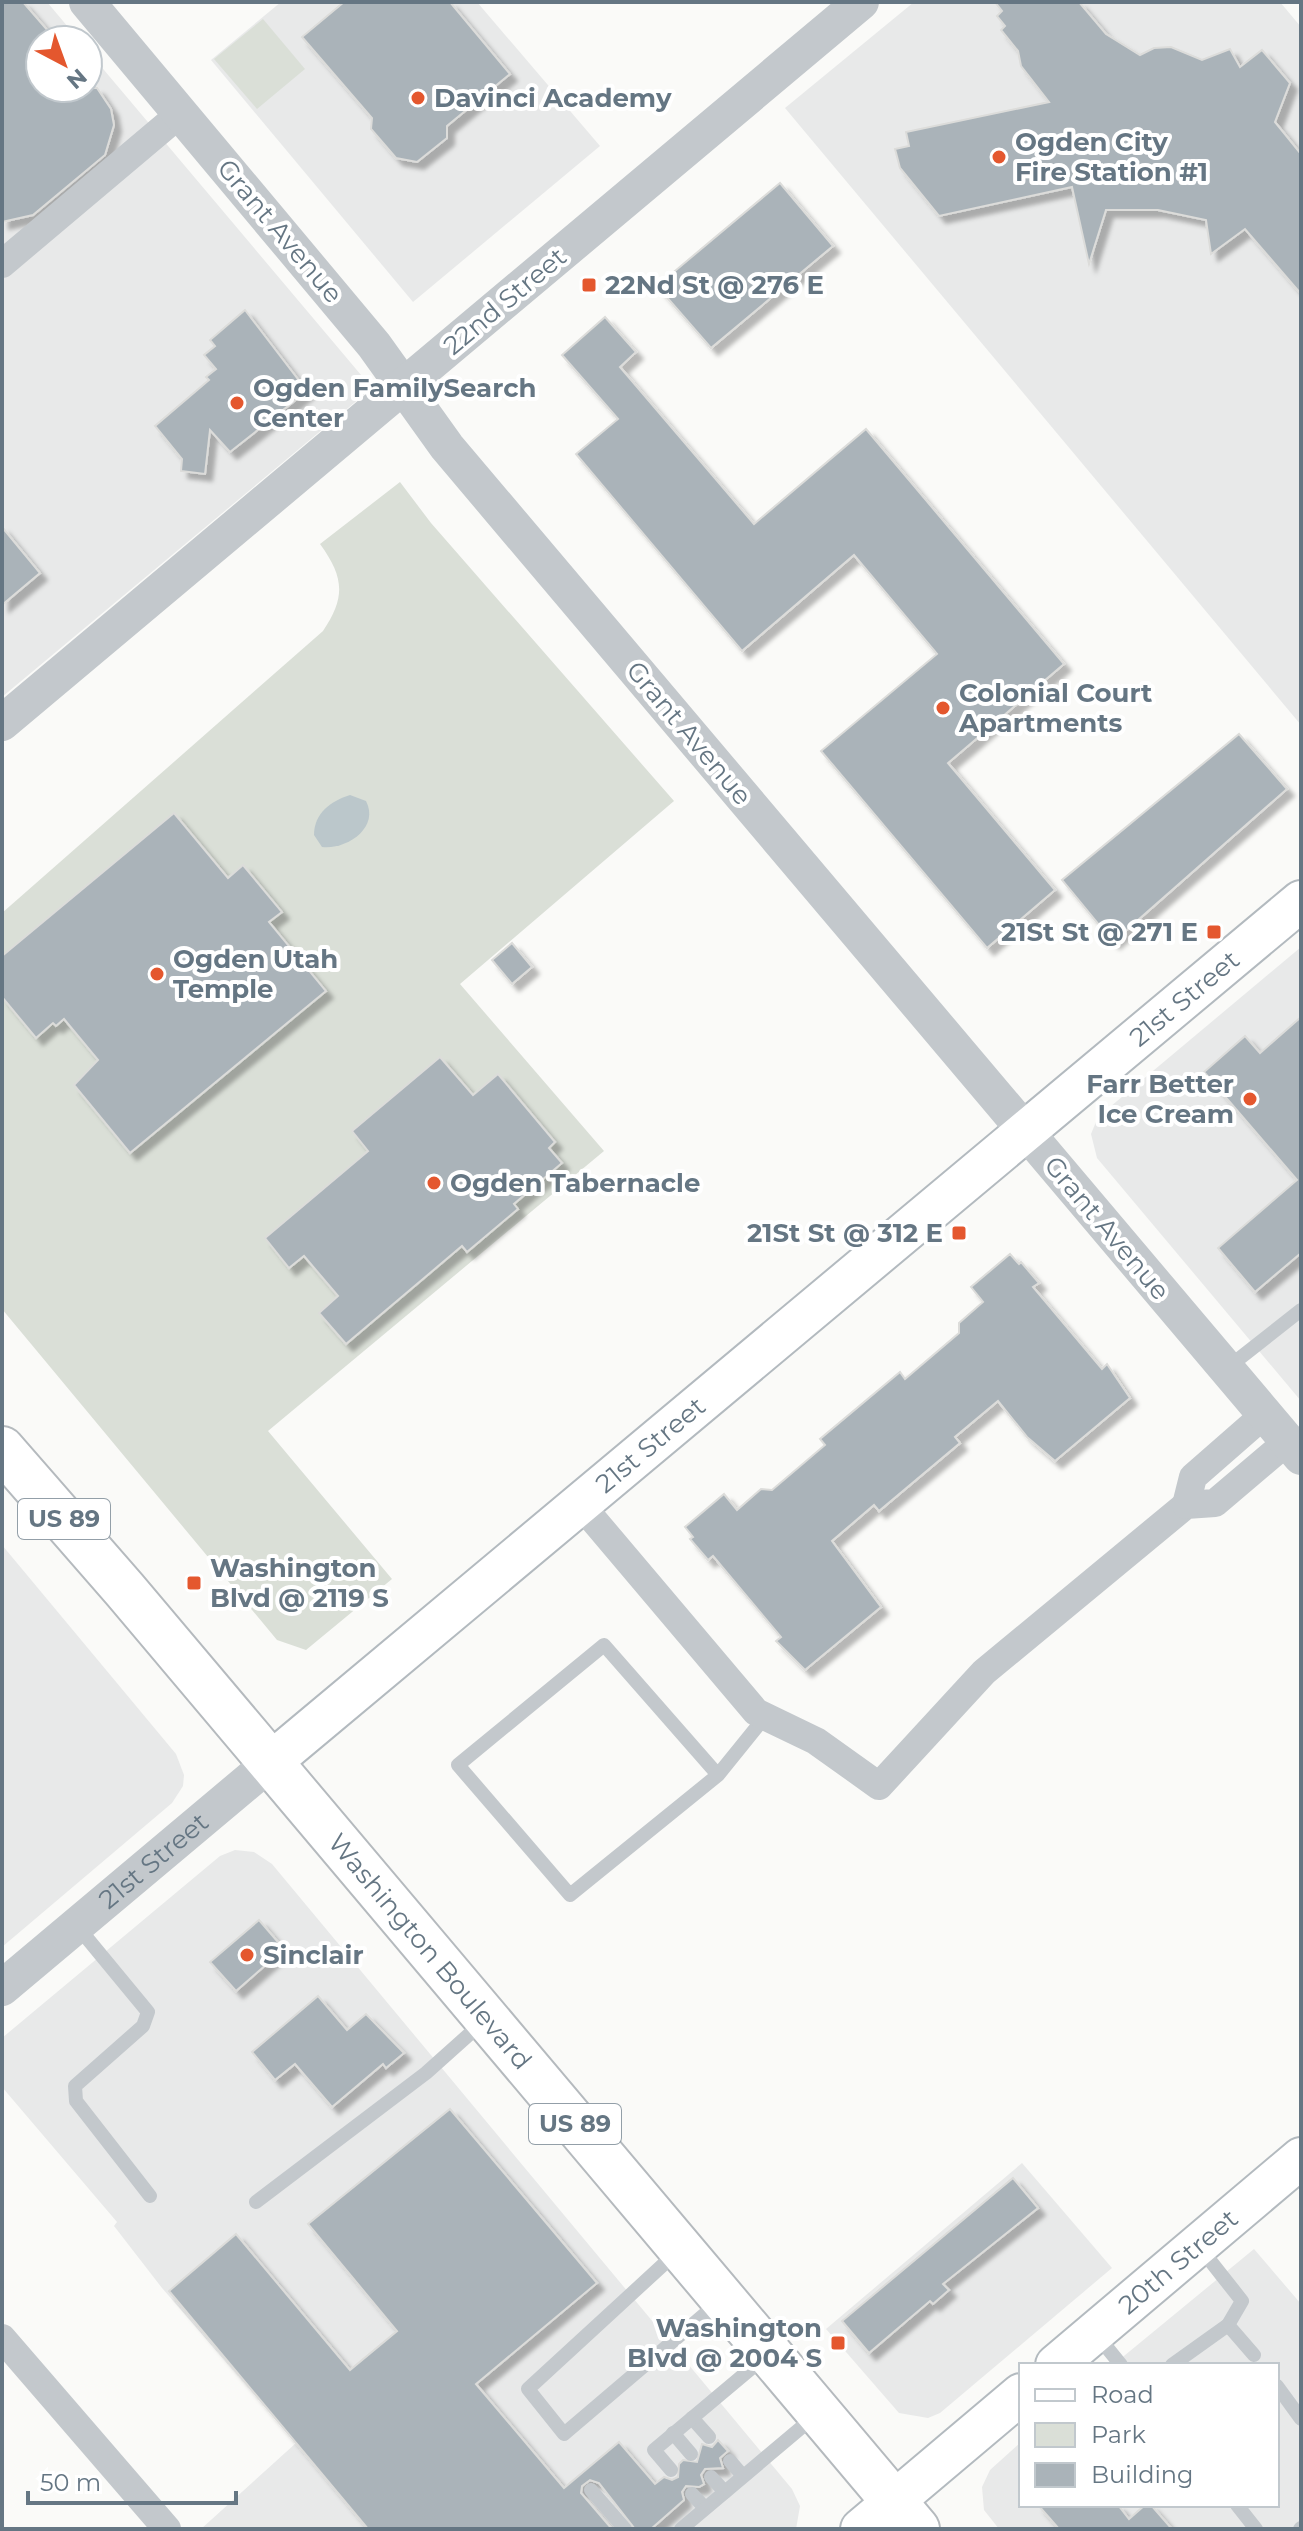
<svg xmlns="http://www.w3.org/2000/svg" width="1303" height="2531" viewBox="0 0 1303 2531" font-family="Montserrat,sans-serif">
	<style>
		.built { fill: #e8e9e9 }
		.green { fill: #dadfd7 }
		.water { fill: #bbc7cb }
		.building { fill: #aab3b9; stroke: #dcdcda; stroke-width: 2; filter: url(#shadow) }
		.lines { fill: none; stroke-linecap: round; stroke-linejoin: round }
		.secondary-casing { stroke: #b3babf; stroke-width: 44 }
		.primary-casing { stroke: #b5babe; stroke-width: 48 }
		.service { stroke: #c3c8cc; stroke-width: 14 }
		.minor { stroke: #c3c8cc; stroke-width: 28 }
		.tertiary { stroke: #c3c8cc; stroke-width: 36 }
		.secondary { stroke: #fff; stroke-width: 40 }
		.primary { stroke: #fff; stroke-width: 44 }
		.poi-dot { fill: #e4572e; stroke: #fff; stroke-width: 3 }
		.labels { text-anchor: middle; stroke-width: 8; stroke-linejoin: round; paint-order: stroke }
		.shield { fill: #fff; stroke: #939fa8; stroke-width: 2 }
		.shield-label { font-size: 24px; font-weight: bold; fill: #657683 }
		.poi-label { font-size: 26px; font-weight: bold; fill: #657683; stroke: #fff; text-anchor: start }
		.street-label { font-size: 26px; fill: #657683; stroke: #fff }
	</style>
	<defs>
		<filter id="shadow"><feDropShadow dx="7" dy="7" stdDeviation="2" flood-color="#0004"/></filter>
	</defs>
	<rect width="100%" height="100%" fill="#fafaf8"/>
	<g class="built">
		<polygon points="2,2 47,2 79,40 40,40 40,88 88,88 88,51 372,388 2,697"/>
		<polygon points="281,2 477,2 600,146 413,302 211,60"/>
		<polygon points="914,2 1280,2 1301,27 1301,725 785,108"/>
		<polygon points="1301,947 1301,1401 1097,1158 1091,1134 1098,1117"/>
		<polygon points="2,1545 176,1754 184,1775 183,1786 172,1803 2,1947"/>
		<polygon points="235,1850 254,1852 272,1864 792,2489 800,2506 796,2529 201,2529 296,2443 162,2288 114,2226 117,2222 2,2087 2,2038 220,1856"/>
		<polygon points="1022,2163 1112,2268 940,2413 928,2418 899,2413 826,2329"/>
		<polygon points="1254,2249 1301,2304 1301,2529 999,2529 984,2510 982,2487 990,2470 1021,2442 1021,2505 1277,2505 1277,2365 1113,2365"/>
	</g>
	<g class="green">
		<polygon points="263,19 305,69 257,109 214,59"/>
		<path d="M400,482L431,523L674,801L460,984L604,1151L268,1431L392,1579L306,1650L277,1640L2,1309V913L323,631C346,597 344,577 320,544Z"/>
	</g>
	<path class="water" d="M350,795L366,801C380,828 346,850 322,847L314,835C314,813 331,801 350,795Z"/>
	<g class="building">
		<polygon points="2,2 23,2 56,40 40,40 40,88 97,88 111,109 114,125 105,155 33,215 2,222"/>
		<polygon points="344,2 450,2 510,74 447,126 447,138 417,162 396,158 371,129 372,118 302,37"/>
		<polygon points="995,2 1079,2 1106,34 1140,55 1154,48 1171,47 1202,60 1230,49 1240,67 1262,50 1290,83 1275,122 1301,154 1301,294 1245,229 1211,254 1206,220 1158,210 1106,210 1089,264 1072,187 939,216 900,168 895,149 909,146 906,132 1049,102 1021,66 1018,51 1001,30 1005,26 997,16 1002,11"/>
		<polygon points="780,183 833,246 711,348 657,286"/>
		<polygon points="245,310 307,391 230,452 210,430 205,474 181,471 182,459 155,426 209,380 206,377 216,369 204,355 215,346 210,340"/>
		<polygon points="605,317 636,352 620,367 754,524 866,429 1064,664 948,763 1055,890 987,948 821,751 937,654 854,555 742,651 576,454 618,419 562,355"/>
		<polygon points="2,527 40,573 2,605"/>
		<polygon points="1239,734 1287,789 1113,942 1062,880"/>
		<polygon points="174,813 228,878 243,865 282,912 269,922 326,991 130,1153 74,1085 98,1060 64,1019 56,1026 53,1023 36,1038 2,997 2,956"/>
		<polygon points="512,943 532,967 512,984 492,960"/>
		<polygon points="1301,1017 1301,1253 1255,1292 1218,1248 1297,1180 1204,1072 1245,1036 1260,1053"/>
		<polygon points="440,1057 473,1095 498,1074 555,1142 549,1148 562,1163 514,1204 518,1209 467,1252 462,1246 346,1344 319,1313 338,1296 304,1256 289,1268 265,1238 368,1151 352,1131"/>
		<polygon points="1010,1254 1019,1264 1021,1262 1039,1283 1033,1287 1102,1369 1107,1364 1130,1398 1055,1461 1027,1437 998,1401 955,1437 960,1443 879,1511 874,1505 832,1541 881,1607 805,1670 776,1641 781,1637 713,1556 708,1560 690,1539 693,1537 685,1527 724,1494 737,1510 761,1489 772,1490 825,1445 820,1439 900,1372 905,1379 959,1333 959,1323 983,1302 971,1287"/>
		<polygon points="259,1920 284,1949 236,1991 210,1962"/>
		<polygon points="318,1996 347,2030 366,2014 404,2053 386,2068 383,2064 332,2107 295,2064 275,2080 252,2052"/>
		<polygon points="450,2109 597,2283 476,2384 564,2488 619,2442 655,2484 664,2477 672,2480 678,2477 679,2464 683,2460 697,2462 702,2444 712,2447 718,2440 728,2451 720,2458 723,2468 705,2469 701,2475 704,2484 699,2487 686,2486 682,2492 684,2500 651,2529 635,2529 599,2483 590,2480 582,2486 581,2493 612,2529 368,2529 169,2291 236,2234 350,2370 397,2331 308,2224"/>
		<polygon points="1013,2178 1038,2208 943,2284 949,2290 933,2304 930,2301 869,2353 842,2321"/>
		<polygon points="1038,2505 1118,2505 1129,2519 1145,2505 1151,2505 1172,2529 1059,2529"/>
	</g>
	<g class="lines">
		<g class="secondary-casing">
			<g id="secondary">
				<path id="s2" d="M270,1763L1301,901"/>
				<path id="s3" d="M1056,2365L1301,2158"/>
				<polyline points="861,2529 1021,2394"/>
			</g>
		</g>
		<g class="primary-casing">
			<g id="primary">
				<path id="s4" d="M2,1449L125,1590L917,2529"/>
			</g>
		</g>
		<g class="service">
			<polyline points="1226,1369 1301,1310"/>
			<polyline points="718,1775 604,1645 458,1765 570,1895 718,1775 765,1717"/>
			<polyline points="77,1926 148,2012 143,2026 75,2086 76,2101 150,2196"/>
			<polyline points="256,2202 426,2073 483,2022"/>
			<polyline points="1201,2249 1242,2301 1228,2325 1254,2355"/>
			<polyline points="677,2252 528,2389 564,2434 719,2302"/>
			<polyline points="1096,2334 1121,2365"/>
			<polyline points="1172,2365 1228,2325"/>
			<polyline points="1277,2386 1301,2419"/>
			<polyline points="692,2418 709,2437"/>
			<polyline points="673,2433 691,2454"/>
			<polyline points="730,2461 743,2476"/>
			<polyline points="671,2470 654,2450 766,2356"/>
			<polyline points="711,2477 725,2492"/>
			<polyline points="591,2490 625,2529"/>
			<polyline points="692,2494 705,2508"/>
			<polyline points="1237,2505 1256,2529"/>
			<polyline points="681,2529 815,2416"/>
			<polyline points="1300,2529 1301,2528"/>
		</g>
		<g class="minor">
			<polyline points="2,264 181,113"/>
			<polyline points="581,1505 756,1712 816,1741 879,1786 984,1672 1186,1505 1215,1503 1288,1441"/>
			<polyline points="1186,1505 1193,1477 1265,1414"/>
			<polyline points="2,2338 167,2529"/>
		</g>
		<g class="tertiary">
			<polyline points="87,2 374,345 447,447 1301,1457"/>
			<polyline points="2,723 861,2"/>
			<path id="s1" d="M2,1988L270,1763"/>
		</g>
		<use href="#secondary" class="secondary"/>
		<use href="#primary" class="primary"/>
	</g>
	<g class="poi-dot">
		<circle cx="418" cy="98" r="8"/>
		<circle cx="999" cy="157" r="8"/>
		<rect x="581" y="277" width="16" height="16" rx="4"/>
		<circle cx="237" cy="403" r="8"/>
		<circle cx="943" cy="708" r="8"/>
		<rect x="1206" y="924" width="16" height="16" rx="4"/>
		<circle cx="157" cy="974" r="8"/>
		<circle cx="1250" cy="1099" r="8"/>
		<circle cx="434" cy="1183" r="8"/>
		<rect x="951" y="1225" width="16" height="16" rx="4"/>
		<rect x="186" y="1575" width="16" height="16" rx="4"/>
		<circle cx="247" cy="1955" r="8"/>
		<rect x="830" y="2335" width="16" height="16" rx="4"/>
	</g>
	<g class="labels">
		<g class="shield">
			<rect x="18" y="1499" width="92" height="40" rx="6"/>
			<rect x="529" y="2104" width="92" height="40" rx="6"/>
		</g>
		<g class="shield-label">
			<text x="64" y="1527">US 89</text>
			<text x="575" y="2132">US 89</text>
		</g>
		<g class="poi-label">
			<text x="434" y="107">Davinci Academy</text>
			<text x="1015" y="151">Ogden City<tspan x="1015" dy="30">Fire Station #1</tspan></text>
			<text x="605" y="294">22Nd St @ 276 E</text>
			<text x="253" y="397">Ogden FamilySearch<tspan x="253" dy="30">Center</tspan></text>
			<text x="959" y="702">Colonial Court<tspan x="959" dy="30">Apartments</tspan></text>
			<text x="1198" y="941" text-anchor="end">21St St @ 271 E</text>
			<text x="173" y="968">Ogden Utah<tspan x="173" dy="30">Temple</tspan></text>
			<text x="1234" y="1093" text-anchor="end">Farr Better<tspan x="1234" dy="30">Ice Cream</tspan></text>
			<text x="450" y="1192">Ogden Tabernacle</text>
			<text x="943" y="1242" text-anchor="end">21St St @ 312 E</text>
			<text x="210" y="1577">Washington<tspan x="210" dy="30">Blvd @ 2119 S</tspan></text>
			<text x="263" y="1964">Sinclair</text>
			<text x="822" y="2337" text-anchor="end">Washington<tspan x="822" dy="30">Blvd @ 2004 S</tspan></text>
		</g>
		<g class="street-label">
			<text transform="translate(280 231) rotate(50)" y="9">Grant Avenue</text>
			<text transform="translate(505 301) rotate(-40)" y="9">22nd Street</text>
			<text transform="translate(689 733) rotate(50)" y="9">Grant Avenue</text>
			<text dy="9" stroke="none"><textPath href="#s2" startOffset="1192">21st Street</textPath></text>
			<text transform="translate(1107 1228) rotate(50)" y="9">Grant Avenue</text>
			<text dy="9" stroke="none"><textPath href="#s2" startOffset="496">21st Street</textPath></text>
			<text dy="9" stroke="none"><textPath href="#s1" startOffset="198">21st Street</textPath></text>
			<text dy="9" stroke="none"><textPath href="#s4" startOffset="660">Washington Boulevard</textPath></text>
			<text dy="9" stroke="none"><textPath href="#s3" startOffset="160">20th Street</textPath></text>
		</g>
	</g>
	<rect width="1303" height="2531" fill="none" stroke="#657683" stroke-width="8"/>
	<rect x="1019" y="2363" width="260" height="144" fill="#ffffff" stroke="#c1c8cd" stroke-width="2"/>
	<rect x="1035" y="2389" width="40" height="12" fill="#ffffff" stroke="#c1c8cd" stroke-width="2"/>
	<text x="1091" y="2403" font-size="24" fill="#657683">Road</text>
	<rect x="1035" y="2423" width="40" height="24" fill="#dadfd7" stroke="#c1c8cd" stroke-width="2"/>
	<text x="1091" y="2443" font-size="24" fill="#657683">Park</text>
	<rect x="1035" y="2463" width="40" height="24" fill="#aab3b9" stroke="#c1c8cd" stroke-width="2"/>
	<text x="1091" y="2483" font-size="24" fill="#657683">Building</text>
	<g transform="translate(64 64) rotate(139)"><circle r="38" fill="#ffffff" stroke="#c1c8cd" stroke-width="2"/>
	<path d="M0-6L14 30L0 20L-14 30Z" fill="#e4572e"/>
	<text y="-12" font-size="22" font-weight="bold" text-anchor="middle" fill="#657683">N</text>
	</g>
	<path d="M28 2491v12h208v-12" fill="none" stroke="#657683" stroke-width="4"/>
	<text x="40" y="2491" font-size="24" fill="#657683" stroke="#ffffff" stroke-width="6" paint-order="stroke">50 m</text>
</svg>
